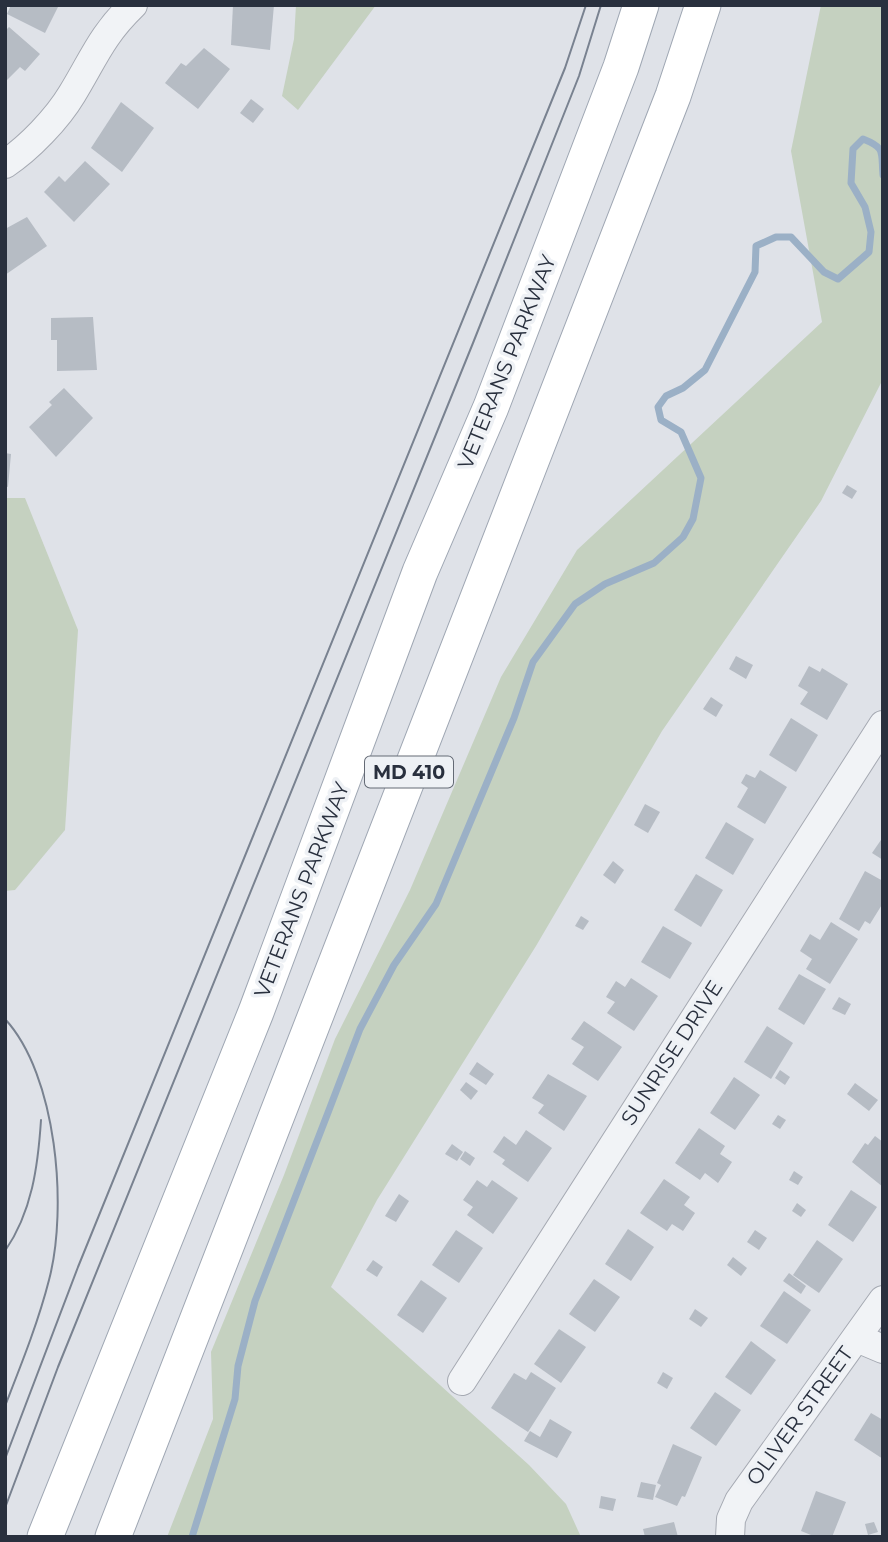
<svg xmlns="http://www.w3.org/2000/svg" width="888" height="1542" viewBox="0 0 888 1542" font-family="Montserrat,sans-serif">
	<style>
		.green { fill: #c5d1c0 }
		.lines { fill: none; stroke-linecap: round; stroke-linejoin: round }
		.stream { stroke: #9bb0c6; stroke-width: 7 }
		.building { fill: #b6bcc4 }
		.minor-casing { stroke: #a5a9b2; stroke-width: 30 }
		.major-casing { stroke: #9fa7b3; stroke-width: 37 }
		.minor { stroke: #f1f3f6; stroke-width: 28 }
		.major { stroke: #fff; stroke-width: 35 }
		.tram { stroke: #798290; stroke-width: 2 }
		.labels { text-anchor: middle; stroke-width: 7; stroke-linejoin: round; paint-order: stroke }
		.shield { fill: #eef1f5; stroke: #646a75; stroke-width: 2 }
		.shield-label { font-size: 19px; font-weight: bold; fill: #29303e }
		.street-label { font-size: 21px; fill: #29303e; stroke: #eef1f5 }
	</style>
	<rect width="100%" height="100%" fill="#dfe2e8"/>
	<g class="green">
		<polygon points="296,5 376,5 298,110 282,96 294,39"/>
		<polygon points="821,5 883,5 883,379 821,501 662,731 536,946 377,1200 331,1287 529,1465 566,1504 581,1537 167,1537 213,1419 211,1352 284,1175 335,1039 410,890 501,677 577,550 822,322 791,151"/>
		<polygon points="5,498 25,498 78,630 65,830 15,890 5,891"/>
	</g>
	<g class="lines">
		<path class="stream" d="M192,1537L235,1399L238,1366L255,1301L329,1110L360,1029L394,965L436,904L514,718L533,662L575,604L605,584L654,563L683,537L693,519L701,478L681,432L661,420L658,407L666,396L683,388L705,370L755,272L756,246L776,237H791L824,272L838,279L869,252L871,232L865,207L851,183L853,149L863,139C886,148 881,152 883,175"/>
	</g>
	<g class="building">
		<polygon points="11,5 59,5 45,33 7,14"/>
		<polygon points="233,5 274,5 270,50 231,45"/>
		<polygon points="9,27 40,54 25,71 20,67 5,82 5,31"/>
		<polygon points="204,48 230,69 198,109 165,83 181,63 186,66"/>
		<polygon points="251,99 264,109 253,123 240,113"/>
		<polygon points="121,102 154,128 122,172 91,148"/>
		<polygon points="85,161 110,184 74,222 44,192 59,176 65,182"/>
		<polygon points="27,217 47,246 5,275 5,229"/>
		<polygon points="93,317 97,370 57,371 57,340 51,340 51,318"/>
		<polygon points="64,388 93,418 56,457 29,427 52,405 49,402"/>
		<polygon points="5,453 11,454 8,487 5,486"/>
		<polygon points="847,485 857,491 852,499 842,493"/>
		<polygon points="736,656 753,665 746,679 729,669"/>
		<polygon points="809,666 820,672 822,668 848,684 827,720 800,704 808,692 798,686"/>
		<polygon points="711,697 723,705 716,717 703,709"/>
		<polygon points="791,718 818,735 796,772 769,755"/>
		<polygon points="760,770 787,787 765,824 737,807 748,788 741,783 746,774 755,778"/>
		<polygon points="645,804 660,812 648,833 634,825"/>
		<polygon points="726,822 754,839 733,875 705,858"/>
		<polygon points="883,837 883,860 872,853"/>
		<polygon points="613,861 624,870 615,884 603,875"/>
		<polygon points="865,871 883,881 883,903 870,924 865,921 859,931 839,919"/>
		<polygon points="696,874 723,890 701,927 674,910"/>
		<polygon points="581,916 589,921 583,930 575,926"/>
		<polygon points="831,922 858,939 830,984 806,969 812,959 800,951 810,934 820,940"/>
		<polygon points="663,926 692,943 670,979 641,962"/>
		<polygon points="799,974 826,989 804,1025 778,1009"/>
		<polygon points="631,978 658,996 634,1031 607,1013 615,1002 606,997 616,981 625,987"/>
		<polygon points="839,997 851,1004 845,1015 832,1009"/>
		<polygon points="584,1021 622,1047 598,1081 572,1064 584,1047 571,1039"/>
		<polygon points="767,1026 793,1043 771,1079 744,1062"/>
		<polygon points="477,1062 494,1074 486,1085 469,1074"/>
		<polygon points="780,1070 790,1077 785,1085 775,1078"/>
		<polygon points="548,1074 587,1096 564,1131 538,1113 544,1105 532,1098"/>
		<polygon points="734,1077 760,1095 735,1130 710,1113"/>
		<polygon points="466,1082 478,1091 471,1100 460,1090"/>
		<polygon points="855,1083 878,1100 869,1111 847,1094"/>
		<polygon points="778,1115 786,1120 780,1129 772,1124"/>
		<polygon points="699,1128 725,1146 720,1154 732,1162 718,1183 705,1173 700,1180 675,1163"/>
		<polygon points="526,1130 552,1148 528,1182 502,1164 505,1160 493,1152 504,1136 516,1145"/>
		<polygon points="875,1136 883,1142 883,1187 852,1162 865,1143 868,1145"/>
		<polygon points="452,1144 463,1152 457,1161 445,1154"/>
		<polygon points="465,1151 475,1158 470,1166 460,1159"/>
		<polygon points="794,1171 803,1177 798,1185 789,1180"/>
		<polygon points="664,1179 690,1197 684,1205 695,1213 683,1231 672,1224 667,1231 640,1213"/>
		<polygon points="477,1180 487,1187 492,1180 518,1198 493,1234 467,1215 473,1207 463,1200"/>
		<polygon points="851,1190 877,1207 853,1242 828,1225"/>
		<polygon points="399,1194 409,1201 396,1222 385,1216"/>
		<polygon points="797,1203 806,1210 801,1217 792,1211"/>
		<polygon points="628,1229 654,1247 631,1281 605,1264"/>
		<polygon points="456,1230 483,1248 459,1283 432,1265"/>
		<polygon points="755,1230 767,1238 759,1250 747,1242"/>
		<polygon points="817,1240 843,1259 819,1293 793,1275"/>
		<polygon points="733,1257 747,1268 741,1276 727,1265"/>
		<polygon points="373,1260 383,1267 377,1277 366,1270"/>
		<polygon points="789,1273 806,1286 801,1294 783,1281"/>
		<polygon points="594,1279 620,1297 595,1332 569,1314"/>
		<polygon points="421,1280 447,1298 423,1333 397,1315"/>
		<polygon points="784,1291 811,1310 787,1344 760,1326"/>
		<polygon points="695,1309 708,1318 701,1327 689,1319"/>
		<polygon points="559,1329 586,1347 561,1383 534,1364"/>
		<polygon points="751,1341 776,1360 751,1395 725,1377"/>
		<polygon points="531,1372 556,1388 528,1432 491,1408 514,1373 526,1380"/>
		<polygon points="663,1372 673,1378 667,1389 657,1383"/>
		<polygon points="715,1392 741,1410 716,1446 690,1428"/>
		<polygon points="871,1413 883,1420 883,1459 854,1440"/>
		<polygon points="550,1419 572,1432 557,1458 524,1441 530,1431 540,1437"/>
		<polygon points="673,1444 702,1457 685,1497 682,1496 677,1506 655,1497 661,1485 657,1483"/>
		<polygon points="641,1482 656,1485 653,1500 637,1497"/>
		<polygon points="816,1491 846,1502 832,1537 816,1537 801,1531"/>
		<polygon points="601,1496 616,1499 613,1511 599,1508"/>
		<polygon points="674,1522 678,1537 645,1537 643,1529"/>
		<polygon points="874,1522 878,1532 868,1535 865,1524"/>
	</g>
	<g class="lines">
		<g class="minor-casing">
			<g id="minor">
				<path d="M5,164C29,148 57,119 72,94C94,58 101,36 133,5"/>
				<polyline points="857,1338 883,1349"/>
				<polyline points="462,1381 883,725"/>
				<polyline points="730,1537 731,1519 739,1501 883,1300"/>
			</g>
		</g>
		<g class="major-casing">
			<g id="major">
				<polyline points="45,1537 256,1012 420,572 491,407 621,67 641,5"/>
				<polyline points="113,1537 673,96 703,5"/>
			</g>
		</g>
		<use href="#minor" class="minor"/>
		<use href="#major" class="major"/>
		<g class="tram">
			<path d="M5,1019C57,1075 68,1208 49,1280C38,1323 21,1365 5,1406"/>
			<path d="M5,1251C32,1212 38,1166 41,1120"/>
			<polyline points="5,1459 78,1267 565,68 586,5"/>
			<polyline points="5,1508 58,1367 473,343 579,76 601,5"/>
		</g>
	</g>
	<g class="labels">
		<rect class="shield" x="365" y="756.5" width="88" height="31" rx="5"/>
		<g class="shield-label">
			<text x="409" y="779">MD 410</text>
		</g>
		<g class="street-label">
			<text transform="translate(507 362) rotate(-68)" y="7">VETERANS PARKWAY</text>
			<text transform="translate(302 890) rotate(-69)" y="7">VETERANS PARKWAY</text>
			<text transform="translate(672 1053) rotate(-57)" y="7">SUNRISE DRIVE</text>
			<text transform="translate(800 1416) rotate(-54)" y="7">OLIVER STREET</text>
		</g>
	</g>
	<rect width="888" height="1542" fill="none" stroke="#29303e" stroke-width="14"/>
</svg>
